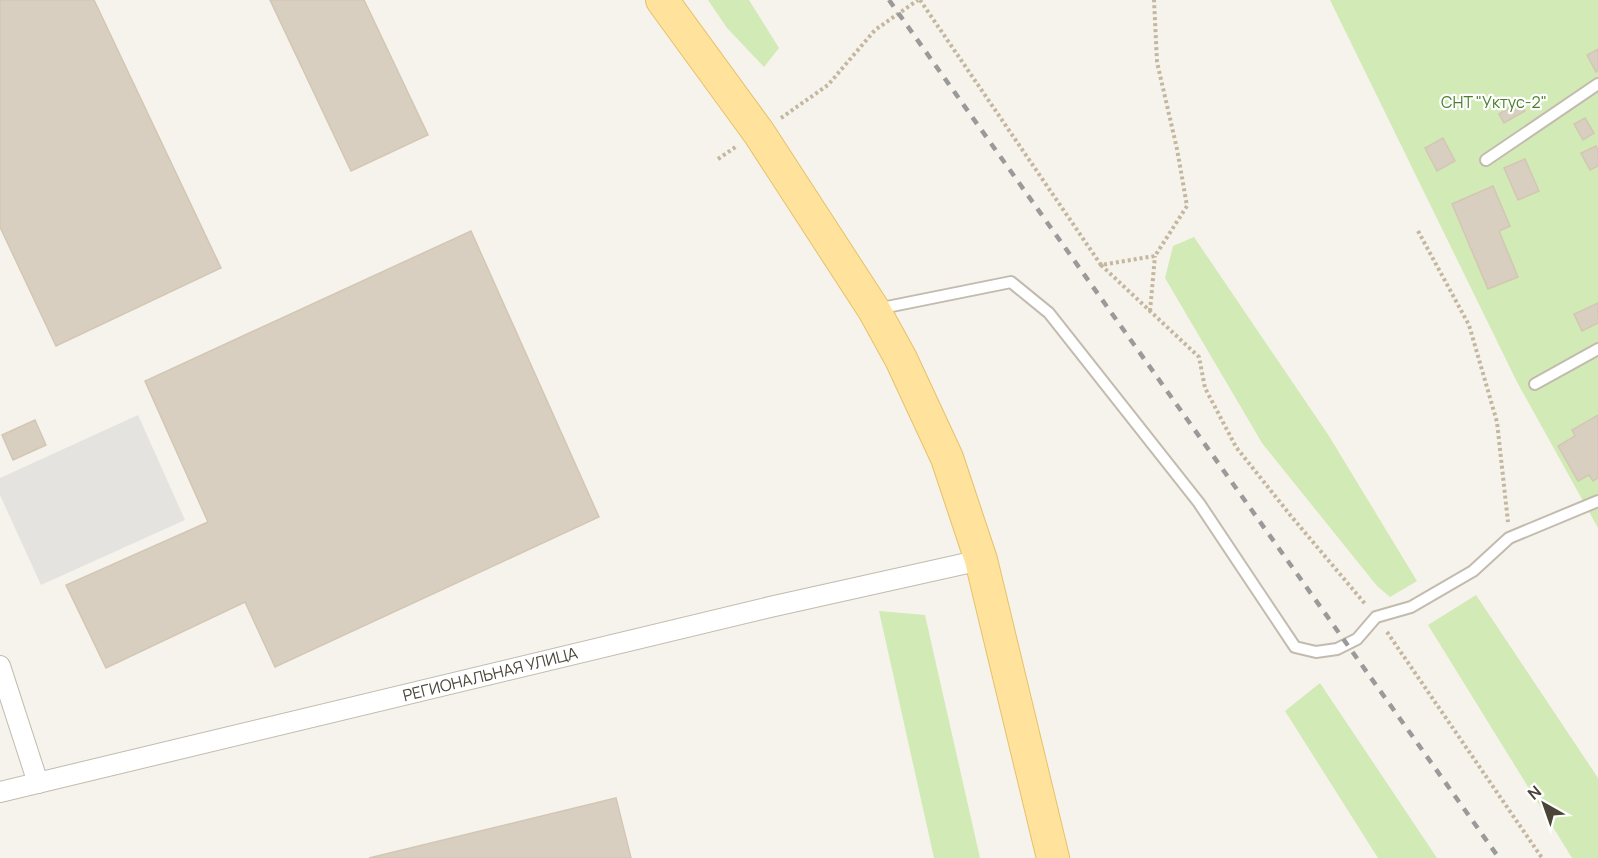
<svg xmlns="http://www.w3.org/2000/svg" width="1598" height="858" viewBox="0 0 1598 858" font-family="Manrope,sans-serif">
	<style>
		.green { fill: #d2eab5 }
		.parking { fill: #e5e3e0 }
		.building { fill: #d8cfc1; stroke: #d3c7b4; stroke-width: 1.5 }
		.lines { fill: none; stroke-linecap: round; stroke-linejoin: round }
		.lane-casing { stroke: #c2bbae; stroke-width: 14 }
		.street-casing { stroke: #c2bbae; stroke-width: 22 }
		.primary-casing { stroke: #e6c16a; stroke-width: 34 }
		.path { stroke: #c4b79f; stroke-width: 4; stroke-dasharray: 3 3; stroke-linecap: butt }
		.lane { stroke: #fff; stroke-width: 10 }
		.street { stroke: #fff; stroke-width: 20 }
		.primary { stroke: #ffe39c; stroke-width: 32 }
		.rail { stroke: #9a9a9a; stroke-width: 4.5; stroke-dasharray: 8 8; stroke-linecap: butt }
		.labels { text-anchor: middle; stroke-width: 4.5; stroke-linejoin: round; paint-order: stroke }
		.park-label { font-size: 16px; fill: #4a7f2a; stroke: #fff }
		.street-label { font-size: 16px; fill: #4b4439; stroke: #fff }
	</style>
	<rect width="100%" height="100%" fill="#f6f3ec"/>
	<g class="green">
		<polygon points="708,0 749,0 779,48 764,67 727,28"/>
		<polygon points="1330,0 1598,0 1598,528 1517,382"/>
		<polygon points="1194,237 1329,436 1417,581 1390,597 1377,586 1262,443 1165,278 1173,246"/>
		<polygon points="1476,595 1598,778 1598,858 1572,858 1428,625"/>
		<polygon points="879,611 925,615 980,858 934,858"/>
		<polygon points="1320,683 1437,858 1378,858 1285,711"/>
	</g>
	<polygon class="parking" points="138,415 185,520 41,585 0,495 0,478"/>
	<g class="building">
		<polygon points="0,0 94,0 221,268 56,346 0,227"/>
		<polygon points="270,0 364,0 428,135 351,171"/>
		<polygon points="1598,49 1598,70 1596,72 1587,55"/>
		<polygon points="1520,101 1525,111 1504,123 1499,114"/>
		<polygon points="1585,118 1594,133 1583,140 1574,124"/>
		<polygon points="1443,138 1455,161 1437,171 1425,148"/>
		<polygon points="1596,146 1598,150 1598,166 1590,170 1581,153"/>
		<polygon points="1525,159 1539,191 1518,200 1504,168"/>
		<polygon points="1493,186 1510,226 1499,231 1518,277 1488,289 1452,204"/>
		<polygon points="471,231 599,517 275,667 245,602 106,668 66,585 208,522 145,381"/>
		<polygon points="1598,303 1598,323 1582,331 1574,314"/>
		<polygon points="1598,415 1598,478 1593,481 1589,475 1578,481 1558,446 1575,436 1572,430"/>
		<polygon points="35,420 46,445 13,460 2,435"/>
		<polygon points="616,798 631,858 369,858"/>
	</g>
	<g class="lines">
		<g class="lane-casing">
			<g id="lane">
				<polyline points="1486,160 1598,84"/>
				<polyline points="877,309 1011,282 1049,313 1199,503 1295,647 1316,652 1337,649 1357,639 1376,617 1411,607 1473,571 1509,538 1598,501"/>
				<polyline points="1535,384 1598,349"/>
			</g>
		</g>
		<g class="street-casing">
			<g id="street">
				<polyline points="0,666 38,783"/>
				<polyline points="0,792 770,607 981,560"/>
			</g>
		</g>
		<g class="primary-casing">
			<polyline id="primary" points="662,0 759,133 874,310 901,359 947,458 981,560 1053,858"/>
		</g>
		<g class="path">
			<polyline points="920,0 1101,265 1155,256 1187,206 1177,149 1157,62 1154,0"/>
			<polyline points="781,118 828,85 875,30 918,0"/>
			<polyline points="718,159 737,146"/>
			<polyline points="1418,231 1469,325 1497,422 1508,522"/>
			<polyline points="1101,265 1199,357 1205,388 1236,447 1291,516 1366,605"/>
			<polyline points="1150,311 1155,256"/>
			<polyline points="1387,632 1542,858"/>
		</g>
		<use href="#lane" class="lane"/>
		<use href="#street" class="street"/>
		<use href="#primary" class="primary"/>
		<polyline class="rail" points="889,0 1499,858"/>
	</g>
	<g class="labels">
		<g class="park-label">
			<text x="1494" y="108">СНТ "Уктус-2"</text>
		</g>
		<g class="street-label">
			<text transform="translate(490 674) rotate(-14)" y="6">РЕГИОНАЛЬНАЯ УЛИЦА</text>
		</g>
	</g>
	<g transform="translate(1544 804) rotate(320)" stroke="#ffffff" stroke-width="4.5" paint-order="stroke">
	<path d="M0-4.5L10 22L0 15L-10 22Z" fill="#4b4439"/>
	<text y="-9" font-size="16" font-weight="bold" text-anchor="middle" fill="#4b4439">N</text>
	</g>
</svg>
